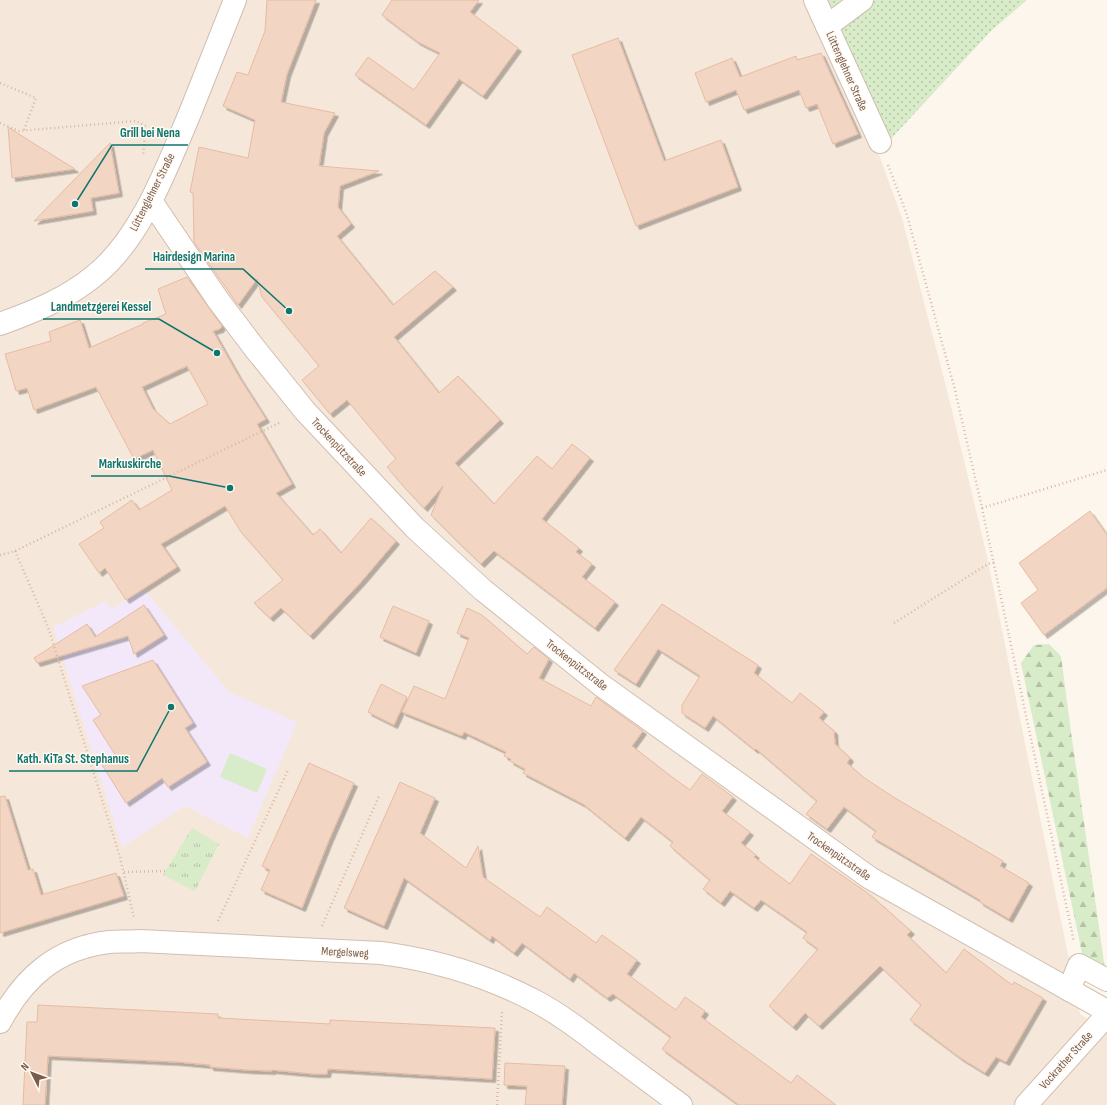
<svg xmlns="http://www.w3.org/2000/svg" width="1107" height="1105" viewBox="0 0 1107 1105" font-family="'Sofia Sans Condensed',sans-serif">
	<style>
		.residential { fill: #f5e8da }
		.education { fill: #f3e8fa }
		.grass { fill: url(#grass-dots) }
		.forest { fill: url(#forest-firs) }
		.park { fill: url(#park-tufts) }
		.pitch { fill: #d8ecc9 }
		.building { fill: #f3d5c3; stroke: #e6bba3; fill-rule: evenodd; filter: url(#shadow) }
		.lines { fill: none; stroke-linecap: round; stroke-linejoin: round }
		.minor-casing { stroke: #d1beb0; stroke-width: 24 }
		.path { stroke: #d9b8a5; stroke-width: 2.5; stroke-dasharray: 1 3; stroke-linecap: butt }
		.minor { stroke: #fff; stroke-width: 22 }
		.labels { text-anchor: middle; stroke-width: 3; stroke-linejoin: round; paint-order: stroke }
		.street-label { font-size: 12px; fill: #7a5c4d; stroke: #fffaf3 }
		.leader { fill: none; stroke: #0f766e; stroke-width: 1.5 }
		.callout-dot { fill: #0f766e; stroke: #fffaf3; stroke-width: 1.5 }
		.callout-label { font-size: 13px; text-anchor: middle; font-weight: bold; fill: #0f766e; stroke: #fffaf3; stroke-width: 3; stroke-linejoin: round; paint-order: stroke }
	</style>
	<defs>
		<pattern id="grass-dots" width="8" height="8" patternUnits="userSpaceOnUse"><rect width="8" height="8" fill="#d8ecc9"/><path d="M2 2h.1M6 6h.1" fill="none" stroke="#b4c2a5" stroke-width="1.8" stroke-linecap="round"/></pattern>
		<pattern id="forest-firs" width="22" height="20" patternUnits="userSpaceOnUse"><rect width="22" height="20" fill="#d8ecc9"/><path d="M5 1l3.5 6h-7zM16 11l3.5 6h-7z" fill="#b4c2a5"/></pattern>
		<pattern id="park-tufts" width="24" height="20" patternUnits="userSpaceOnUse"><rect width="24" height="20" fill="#d8ecc9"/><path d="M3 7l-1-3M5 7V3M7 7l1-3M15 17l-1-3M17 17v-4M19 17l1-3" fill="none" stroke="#b4c2a5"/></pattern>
		<filter id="shadow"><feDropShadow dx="3.5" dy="3.5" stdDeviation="0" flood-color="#0004"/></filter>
	</defs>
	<rect width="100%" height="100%" fill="#fdf6ec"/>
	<polygon class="residential" points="0,0 809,0 874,141 902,218 948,394 987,556 1080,1014 1107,1030 1107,1105 0,1105"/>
	<polygon class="education" points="144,589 229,692 297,722 248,838 185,806 122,847 53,627 106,601 111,609"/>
	<g class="grass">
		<polygon points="823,0 848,0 840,6 827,8"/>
		<polygon points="875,0 1027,0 992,30 886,144 837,27"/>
	</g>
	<polygon class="forest" points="1049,644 1061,656 1071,732 1105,969 1083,958 1021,663 1034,645"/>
	<polygon class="park" points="192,828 219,844 195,891 163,875"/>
	<polygon class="pitch" points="230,753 267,769 257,793 220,777"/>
	<g class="building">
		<polygon points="267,0 316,0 287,74 281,102 335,113 324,133 319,166 379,171 340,186 338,207 351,224 337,236 393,305 435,271 453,287 394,337 439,393 458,376 500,420 455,463 494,504 537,456 552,469 572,444 590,458 542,519 579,548 576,552 592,564 582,577 615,602 595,628 494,551 481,564 456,540 431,515 443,486 424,508 404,487 387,467 396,459 347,400 330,414 302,380 319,366 262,297 257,279 238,305 194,242 193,193 190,192 199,147 248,158 255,120 223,106 237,72 248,75 265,31"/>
		<polygon points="392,0 479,0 470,12 518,48 483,96 459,79 426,125 355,75 368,57 414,90 440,53 418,42 382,15"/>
		<polygon points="618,38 664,161 721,140 738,187 636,226 572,55"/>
		<polygon points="821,53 858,134 833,144 817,104 806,108 799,90 744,110 736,90 706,102 695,73 732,58 740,77 796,56 797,60"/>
		<polygon points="8,127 33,143 75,169 12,178"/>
		<polygon points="110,143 119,193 91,198 93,211 34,221"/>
		<path d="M187,277L222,326L220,329L213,331L239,377L266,419L257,424L292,484L276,493L313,535L320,529L341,553L371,518L396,541L361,582L310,636L281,608L270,618L254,603L283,580L241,532L225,506L161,544L177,567L126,600L105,568L99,573L79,544L104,528L100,522L132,500L139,510L172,490L153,450L134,459L96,387L34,410L27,388L16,391L5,354L51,341L49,332L80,320L89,348L143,324V323L166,314L158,289ZM187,366L208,404L170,424L153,409L142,387Z"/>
		<polygon points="1090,511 1107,535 1107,588 1044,635 1021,603 1038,590 1019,563"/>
		<polygon points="662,604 758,665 754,673 792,703 800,693 824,712 819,718 834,731 835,744 850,758 847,763 863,777 895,798 1003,861 1000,866 1029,883 1009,919 980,902 980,900 872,837 876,831 844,807 827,829 806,814 817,801 756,749 755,750 713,716 705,728 682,713 682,705 700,676 658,649 636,684 614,670"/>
		<polygon points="144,605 164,635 134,654 128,636 37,663 34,658 87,624 95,637"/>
		<polygon points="393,606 429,621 416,653 380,637"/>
		<polygon points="467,608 482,615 527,654 534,647 549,659 539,678 591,706 596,697 643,731 632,746 672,777 690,790 702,774 733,797 722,811 750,832 741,843 756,855 754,857 790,884 811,854 869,894 911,931 907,935 946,973 964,949 1012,985 1014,982 1043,998 1006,1062 996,1057 985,1073 959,1057 910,1020 921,1005 880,966 819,1026 805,1013 793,1027 769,1006 818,949 803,938 807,932 761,900 754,908 730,891 721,903 703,889 710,880 670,846 673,842 641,817 625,838 583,804 523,773 525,769 510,761 511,759 504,756 506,752 464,732 462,736 402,712 414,686 445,699 469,638 457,633"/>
		<polygon points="153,660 193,723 185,728 207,762 168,787 162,778 126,803 102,765 116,756 93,720 101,715 82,686"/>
		<polygon points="381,684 407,697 394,725 368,712"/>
		<polygon points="309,763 354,783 329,840 302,908 261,890 270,870 262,866"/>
		<polygon points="400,782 435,798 420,833 466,868 478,846 483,877 540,917 547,907 596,943 602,935 637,960 627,974 666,1003 676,1010 685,997 705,1011 701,1017 791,1083 797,1075 836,1105 739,1105 662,1049 671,1037 613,994 607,998 574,973 570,979 522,943 514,953 492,936 490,940 404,878 384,926 344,908"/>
		<polygon points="5,796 28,870 33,869 41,895 116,873 124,896 0,933 0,797"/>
		<polygon points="38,1005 218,1014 218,1018 330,1024 330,1020 495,1028 492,1079 328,1069 327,1074 314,1074 272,1070 272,1071 247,1070 210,1067 210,1065 178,1062 48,1056 45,1105 23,1105 27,1022 37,1022"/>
		<polygon points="505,1063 565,1066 562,1105 525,1105 527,1086 504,1085"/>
	</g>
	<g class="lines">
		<g class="minor-casing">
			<g id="minor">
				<polyline points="815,0 880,142"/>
				<polyline points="827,26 862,0"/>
				<polyline points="151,201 218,300 256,350 305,411 415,528 483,590 601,685 870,878 1107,1011"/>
				<path d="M0,324C33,312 66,299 94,276C141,239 167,167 190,113C205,75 220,38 235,0"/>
				<polyline points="1069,990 1079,965 1107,980"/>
				<path d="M0,1022C24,977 57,948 109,942C119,941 129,942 140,941L381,953C435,960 486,975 535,1001C558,1013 579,1029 600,1045C627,1065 654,1085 681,1105"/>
				<polyline points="1026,1105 1107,1015"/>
			</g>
		</g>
		<g class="path">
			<polyline points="0,83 36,98 24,130"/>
			<polyline points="0,123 19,131 136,121 146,126 143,156"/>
			<polyline points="888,165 907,215 955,390 982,508 1074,942"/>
			<polyline points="982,508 1107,470"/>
			<polyline points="15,551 48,627 120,857 134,918"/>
			<polyline points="0,555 15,551 281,422"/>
			<polyline points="894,623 988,564 994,562"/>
			<polyline points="124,872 166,871"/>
			<polyline points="218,921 288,770"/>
			<polyline points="322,926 379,796"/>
			<polyline points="497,1105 502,1012"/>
		</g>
		<use href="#minor" class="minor"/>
	</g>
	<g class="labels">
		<g class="street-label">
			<text transform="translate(847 71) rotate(66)" y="4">Lüttenglehner Straße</text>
			<text transform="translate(152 192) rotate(-63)" y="4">Lüttenglehner Straße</text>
			<text transform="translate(339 447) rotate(47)" y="4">Trockenpützstraße</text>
			<text transform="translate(577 665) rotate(38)" y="4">Trockenpützstraße</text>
			<text transform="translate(839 856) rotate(35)" y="4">Trockenpützstraße</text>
			<text transform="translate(345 952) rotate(3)" y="4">Mergelsweg</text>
			<text transform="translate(1066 1060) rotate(-48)" y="4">Vockrather Straße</text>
		</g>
	</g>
	<path class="leader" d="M75 204L112 145H188M289 311L243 269H145M217 353L159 319H43M230 488L169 476H91M171 707L137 771H9"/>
	<g class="callout-dot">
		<circle cx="75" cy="204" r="4"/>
		<circle cx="289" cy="311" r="4"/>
		<circle cx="217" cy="353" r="4"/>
		<circle cx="230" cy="488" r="4"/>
		<circle cx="171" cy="707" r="4"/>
	</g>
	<g class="callout-label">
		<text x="150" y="137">Grill bei Nena</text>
		<text x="194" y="261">Hairdesign Marina</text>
		<text x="101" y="311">Landmetzgerei Kessel</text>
		<text x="130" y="468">Markuskirche</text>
		<text x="73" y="763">Kath. KiTa St. Stephanus</text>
	</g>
	<g transform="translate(32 1073) rotate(312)" stroke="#fffaf3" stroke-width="3" paint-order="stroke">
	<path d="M0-3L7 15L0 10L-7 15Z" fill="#7a5c4d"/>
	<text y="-6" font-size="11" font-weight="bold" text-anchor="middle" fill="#7a5c4d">N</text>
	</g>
</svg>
